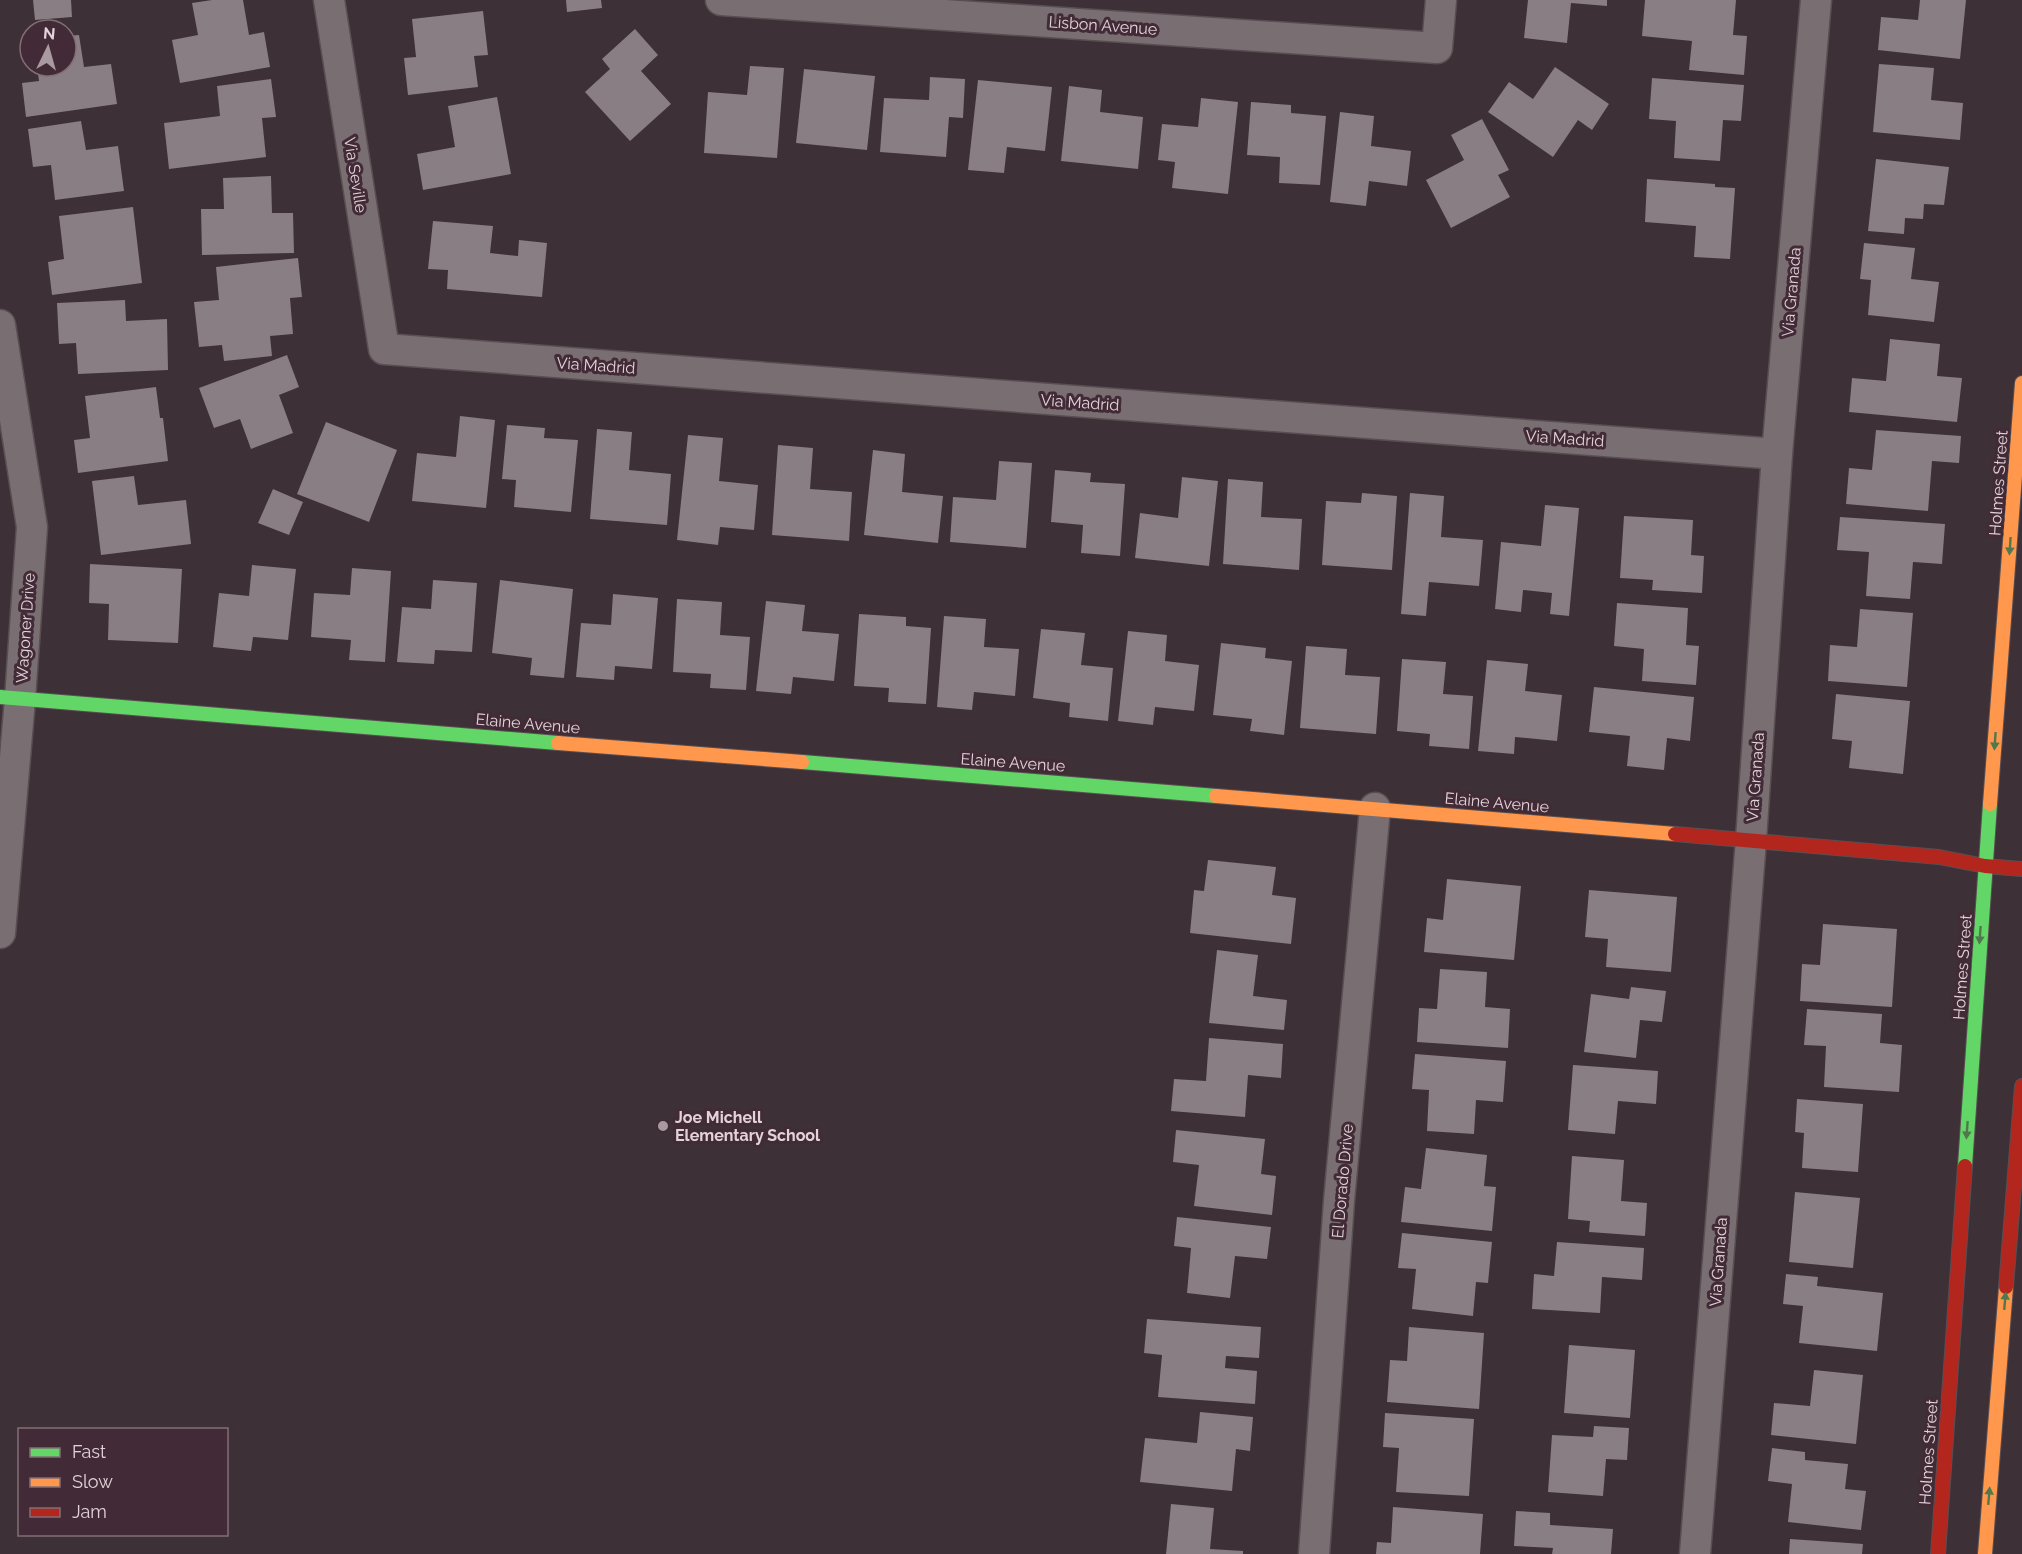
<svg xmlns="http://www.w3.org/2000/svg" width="2022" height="1554" viewBox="0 0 2022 1554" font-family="Raleway,sans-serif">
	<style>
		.building { fill: #897e83 }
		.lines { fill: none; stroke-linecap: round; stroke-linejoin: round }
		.street-casing { stroke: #594e52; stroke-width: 33 }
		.fast-casing { stroke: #594e52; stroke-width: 16 }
		.slow-casing { stroke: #594e52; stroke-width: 16 }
		.jam-casing { stroke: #594e52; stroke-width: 16 }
		.street { stroke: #796f73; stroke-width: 30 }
		.fast { stroke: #63d668; stroke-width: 14 }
		.slow { stroke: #ff974d; stroke-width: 14 }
		.jam { stroke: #b3261e; stroke-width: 14 }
		.oneway { fill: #51784c }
		.poi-dot { fill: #a89aa0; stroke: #422b36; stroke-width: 2 }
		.labels { text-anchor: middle; stroke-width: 6; stroke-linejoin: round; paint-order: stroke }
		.street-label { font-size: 16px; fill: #e2d3d9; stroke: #422b36 }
		.poi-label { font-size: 16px; font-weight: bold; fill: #e2d3d9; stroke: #422b36; text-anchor: start }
	</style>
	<rect width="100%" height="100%" fill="#3d3036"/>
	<g class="building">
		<polygon points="33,0 71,0 72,17 35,20"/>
		<polygon points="212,0 243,0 249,35 264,32 270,67 180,83 172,40 198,35 192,3"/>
		<polygon points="566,0 601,0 602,8 567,12"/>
		<polygon points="1528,0 1607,0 1607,6 1571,3 1567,43 1524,38"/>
		<polygon points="1645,0 1736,0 1733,35 1747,36 1744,75 1689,70 1692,41 1642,36"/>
		<polygon points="1920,0 1966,0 1960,59 1878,50 1881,17 1918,20"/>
		<polygon points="483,11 488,55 474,56 478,87 408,95 404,58 416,57 412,19"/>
		<polygon points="635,29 658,55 641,71 671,104 630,141 585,92 610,69 602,59"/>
		<polygon points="79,35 84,67 111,64 117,104 26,117 22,83 39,81 37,66 66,66 66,36"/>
		<polygon points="1879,64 1934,68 1931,100 1963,103 1960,140 1873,132"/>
		<polygon points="750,66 784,68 777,158 704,153 708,92 747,95"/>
		<polygon points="1555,67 1609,104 1592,130 1578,120 1553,157 1488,112 1509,82 1533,99"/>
		<polygon points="804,69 875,76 867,150 796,143"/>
		<polygon points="930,77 965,79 963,118 949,117 946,157 880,152 884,98 929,100"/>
		<polygon points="1652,78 1744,85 1741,121 1723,120 1720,161 1674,158 1676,121 1649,119"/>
		<polygon points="271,79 276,117 262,118 266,157 169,169 164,123 220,116 217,86"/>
		<polygon points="978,80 1052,87 1045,151 1007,147 1004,173 968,170"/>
		<polygon points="1069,86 1102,90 1100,112 1143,117 1138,169 1061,161"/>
		<polygon points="497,97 511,174 423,190 417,154 455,147 448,106"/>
		<polygon points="1201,98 1238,102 1228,194 1172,188 1175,162 1158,160 1162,124 1198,127"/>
		<polygon points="1251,102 1291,105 1291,113 1326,116 1320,185 1279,183 1280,157 1247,155"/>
		<polygon points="1340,112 1374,116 1371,146 1411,151 1407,186 1369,181 1366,206 1330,202"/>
		<polygon points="1482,119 1509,170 1498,175 1510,197 1451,228 1426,180 1464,160 1451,135"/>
		<polygon points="81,121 86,150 118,146 124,191 55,200 51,165 33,167 28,129"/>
		<polygon points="1876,159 1949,167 1944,205 1924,204 1923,219 1905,218 1904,234 1868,231"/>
		<polygon points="271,176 272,213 293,213 294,253 202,255 201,209 224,209 223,178"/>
		<polygon points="1647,179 1715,184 1715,187 1735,188 1730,259 1694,257 1696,226 1645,222"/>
		<polygon points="133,207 142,283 52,295 48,262 64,259 59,216"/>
		<polygon points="433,221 493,226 490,253 518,256 519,240 547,243 542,297 447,289 448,270 428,269"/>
		<polygon points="1864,243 1915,248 1911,279 1939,282 1934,322 1868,315 1871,280 1860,279"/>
		<polygon points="298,258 302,297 290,298 293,334 270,336 272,356 224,361 222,345 199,347 194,302 219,300 216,267"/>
		<polygon points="125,300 126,321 167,319 168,370 78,374 76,343 59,344 57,303"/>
		<polygon points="1890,339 1940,344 1937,376 1962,378 1957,422 1849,412 1852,378 1886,381"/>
		<polygon points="287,355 299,387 279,395 293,433 251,449 240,419 214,428 199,388"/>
		<polygon points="156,387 160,418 163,418 168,461 78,473 74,440 90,438 85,396"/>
		<polygon points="460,416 495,420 486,508 412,501 417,453 456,457"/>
		<polygon points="326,422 397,450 369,522 297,494"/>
		<polygon points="507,425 545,428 544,438 578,440 571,512 514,507 516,480 502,479"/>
		<polygon points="597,429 632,432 629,470 671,474 667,525 590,519"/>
		<polygon points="1876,430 1961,436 1959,463 1932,461 1928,511 1846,504 1849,468 1872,470"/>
		<polygon points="688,435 723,438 719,481 758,485 754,530 720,527 718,545 677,540"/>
		<polygon points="778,445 813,448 810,489 852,492 849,541 772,535"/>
		<polygon points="873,450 905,454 902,492 943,496 938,543 864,535"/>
		<polygon points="999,461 1032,463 1026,548 950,542 953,497 996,500"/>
		<polygon points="1055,470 1091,473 1090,482 1125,484 1120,556 1081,553 1083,525 1051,522"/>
		<polygon points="134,476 138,505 186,500 191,544 101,555 92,481"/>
		<polygon points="1182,477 1218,481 1209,566 1135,558 1140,513 1178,518"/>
		<polygon points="1228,479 1263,482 1261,517 1302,519 1299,570 1223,564"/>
		<polygon points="273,489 303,502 289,535 258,523"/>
		<polygon points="1362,493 1397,496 1392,570 1322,565 1326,501 1361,503"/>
		<polygon points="1410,493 1444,496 1441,537 1483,540 1479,586 1429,582 1426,616 1401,614"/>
		<polygon points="1545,505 1579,508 1569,616 1550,614 1552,593 1523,590 1521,612 1495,609 1501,542 1541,546"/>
		<polygon points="1624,516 1693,520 1691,555 1704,556 1702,593 1652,590 1653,580 1620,578"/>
		<polygon points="1840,517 1945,524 1942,564 1913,562 1910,599 1866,596 1869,552 1837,550"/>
		<polygon points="90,564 182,569 178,643 108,640 109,604 89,603"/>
		<polygon points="252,565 296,569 288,640 253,637 251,651 213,647 219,593 249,596"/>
		<polygon points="352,568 391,571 385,662 349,660 351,640 311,637 314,593 350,595"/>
		<polygon points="433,580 477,583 472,652 435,650 434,664 397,662 402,607 431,609"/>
		<polygon points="500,580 573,589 564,678 530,675 532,658 492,653"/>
		<polygon points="613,594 658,598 652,669 615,666 614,680 576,677 581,623 611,625"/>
		<polygon points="677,599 722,602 720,635 750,637 746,690 710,688 711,674 673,672"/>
		<polygon points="766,601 805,605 802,631 839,634 834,681 793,677 791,694 756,691"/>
		<polygon points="1617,603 1688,608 1686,645 1699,646 1696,685 1642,681 1644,649 1614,646"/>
		<polygon points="1860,609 1913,613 1907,687 1828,681 1830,645 1857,647"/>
		<polygon points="859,614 906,617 906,626 931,628 926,704 888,702 889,688 854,686"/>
		<polygon points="944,616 986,619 984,647 1019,649 1015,696 974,692 972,710 937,707"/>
		<polygon points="1041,629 1085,633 1081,665 1113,668 1108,721 1069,717 1070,703 1033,698"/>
		<polygon points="1128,631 1167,635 1165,661 1199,665 1194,711 1155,707 1153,725 1118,721"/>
		<polygon points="1221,643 1266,648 1265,658 1292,661 1284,735 1250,731 1252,719 1213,715"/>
		<polygon points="1306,646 1347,649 1345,675 1380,677 1376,734 1300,728"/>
		<polygon points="1402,659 1446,662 1443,694 1473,696 1469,749 1429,746 1430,734 1397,731"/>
		<polygon points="1487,660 1528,664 1525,691 1562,695 1557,741 1515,737 1514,754 1478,751"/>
		<polygon points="1594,687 1694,697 1690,741 1667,738 1664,770 1627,766 1630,736 1589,732"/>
		<polygon points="1836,694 1910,701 1903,774 1849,768 1852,741 1832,739"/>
		<polygon points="1208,860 1276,867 1272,895 1296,898 1291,944 1190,933 1194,890 1204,891"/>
		<polygon points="1447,879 1521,886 1514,960 1424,952 1427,918 1443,920"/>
		<polygon points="1589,890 1677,897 1671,972 1606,967 1608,939 1585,937"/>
		<polygon points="1823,924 1897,929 1892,1007 1800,1001 1802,964 1820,965"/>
		<polygon points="1217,950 1258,955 1253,996 1287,1000 1284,1030 1209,1023"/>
		<polygon points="1440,969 1487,972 1485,1007 1510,1009 1508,1048 1417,1042 1419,1008 1437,1009"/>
		<polygon points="1631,987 1666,991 1662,1022 1640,1020 1636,1058 1584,1052 1591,994 1629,999"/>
		<polygon points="1807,1009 1882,1014 1880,1043 1902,1045 1899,1092 1824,1087 1826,1046 1804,1045"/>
		<polygon points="1209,1038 1283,1044 1281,1078 1248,1075 1245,1117 1171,1111 1174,1079 1206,1081"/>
		<polygon points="1415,1054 1506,1061 1503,1102 1476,1100 1474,1134 1427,1131 1429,1090 1412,1089"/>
		<polygon points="1573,1065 1658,1071 1656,1104 1618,1101 1615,1134 1568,1130"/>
		<polygon points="1797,1099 1863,1104 1858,1172 1802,1168 1804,1133 1795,1132"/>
		<polygon points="1176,1130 1265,1139 1261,1174 1276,1176 1272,1215 1194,1206 1199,1165 1173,1162"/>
		<polygon points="1426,1148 1487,1155 1484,1186 1496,1187 1492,1231 1401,1222 1405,1187 1421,1189"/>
		<polygon points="1572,1156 1624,1160 1621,1201 1647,1203 1645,1236 1589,1232 1590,1221 1568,1219"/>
		<polygon points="1795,1192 1860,1198 1853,1268 1789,1262"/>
		<polygon points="1177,1217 1271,1227 1267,1259 1235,1256 1230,1298 1187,1293 1191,1248 1174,1246"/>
		<polygon points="1402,1233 1492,1242 1488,1283 1476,1282 1473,1316 1412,1309 1416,1269 1398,1268"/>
		<polygon points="1557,1242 1644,1248 1642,1280 1602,1277 1600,1313 1532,1309 1534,1274 1554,1276"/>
		<polygon points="1786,1274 1818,1277 1817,1286 1883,1293 1877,1351 1799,1343 1803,1306 1783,1304"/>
		<polygon points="1147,1319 1261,1327 1259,1358 1226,1356 1225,1368 1257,1371 1255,1404 1158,1397 1162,1355 1144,1353"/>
		<polygon points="1409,1327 1484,1333 1479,1409 1387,1402 1390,1360 1407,1361"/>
		<polygon points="1569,1345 1635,1350 1630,1418 1564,1413"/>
		<polygon points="1814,1370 1863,1375 1856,1444 1771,1435 1774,1403 1810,1406"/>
		<polygon points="1200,1412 1253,1417 1250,1451 1236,1449 1232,1491 1140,1482 1145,1438 1197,1443"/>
		<polygon points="1385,1413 1474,1419 1469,1496 1396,1492 1399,1448 1383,1447"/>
		<polygon points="1594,1426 1629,1428 1627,1460 1606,1459 1603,1496 1548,1492 1552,1435 1593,1437"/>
		<polygon points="1772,1448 1805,1452 1805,1460 1848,1464 1845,1489 1866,1491 1861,1530 1788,1522 1792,1484 1768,1481"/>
		<polygon points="1171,1504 1214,1508 1210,1549 1243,1551 1243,1554 1166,1554"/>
		<polygon points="1393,1507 1483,1514 1480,1554 1376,1554 1377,1542 1391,1543"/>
		<polygon points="1516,1511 1550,1513 1550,1525 1613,1529 1611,1554 1552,1554 1553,1548 1514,1546"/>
		<polygon points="1790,1539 1863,1544 1862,1554 1789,1554"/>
	</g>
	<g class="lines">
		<g class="street-casing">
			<g id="street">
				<polyline points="329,0 384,349 1777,454"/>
				<polyline points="721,0 1437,48 1441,0"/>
				<polyline points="0,325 32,527 20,699 0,933"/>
				<polyline points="1314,1554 1339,1201 1375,808"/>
				<polyline points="1695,1554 1751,840 1777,454 1816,0"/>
			</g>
		</g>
		<g class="fast-casing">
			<g id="fast">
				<polyline points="0,697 558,743"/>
				<polyline points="802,762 1216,796"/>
				<polyline points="1965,1166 1990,804"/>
			</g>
		</g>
		<g class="slow-casing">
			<g id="slow">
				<polyline points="558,743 802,762"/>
				<polyline points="1216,796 1675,834"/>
				<polyline points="1990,804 2022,383"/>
				<polyline points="1985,1554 2006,1287"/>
			</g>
		</g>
		<g class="jam-casing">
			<g id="jam">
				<polyline points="1675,834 1939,857 1985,866 2022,869"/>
				<polyline points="2006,1287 2022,1086"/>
				<polyline points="1938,1554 1965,1166"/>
			</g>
		</g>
		<use href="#street" class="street"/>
		<use href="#fast" class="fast"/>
		<use href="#slow" class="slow"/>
		<use href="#jam" class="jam"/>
	</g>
	<defs><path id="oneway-solid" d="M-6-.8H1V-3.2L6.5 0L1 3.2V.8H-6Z" transform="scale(1.5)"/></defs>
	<g class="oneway">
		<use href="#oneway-solid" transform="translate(2010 546) rotate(94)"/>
		<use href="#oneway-solid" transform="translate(1995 741) rotate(94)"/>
		<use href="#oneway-solid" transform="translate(1980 935) rotate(94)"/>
		<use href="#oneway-solid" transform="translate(1967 1130) rotate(94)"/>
		<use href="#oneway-solid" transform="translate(2005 1301) rotate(-85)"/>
		<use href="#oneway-solid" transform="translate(1989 1496) rotate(-85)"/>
	</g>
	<circle class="poi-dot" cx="663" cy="1126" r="6"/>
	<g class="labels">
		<g class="street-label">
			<text transform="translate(1103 25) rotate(4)" y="6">Lisbon Avenue</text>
			<text transform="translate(356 175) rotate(81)" y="6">Via Seville</text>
			<text transform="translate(1791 292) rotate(-85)" y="6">Via Granada</text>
			<text transform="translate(596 365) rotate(4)" y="6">Via Madrid</text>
			<text transform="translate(1080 402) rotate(4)" y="6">Via Madrid</text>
			<text transform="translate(1565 438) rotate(4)" y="6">Via Madrid</text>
			<text transform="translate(1998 483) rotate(-86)" y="6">Holmes Street</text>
			<text transform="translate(25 628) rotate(-86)" y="6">Wagoner Drive</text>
			<text transform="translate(528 723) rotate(5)" y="6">Elaine Avenue</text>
			<text transform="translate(1013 762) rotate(4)" y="6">Elaine Avenue</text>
			<text transform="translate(1755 777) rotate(-86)" y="6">Via Granada</text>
			<text transform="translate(1497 802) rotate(5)" y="6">Elaine Avenue</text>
			<text transform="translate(1962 967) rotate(-86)" y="6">Holmes Street</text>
			<text transform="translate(1342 1181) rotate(-85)" y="6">El Dorado Drive</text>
			<text transform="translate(1718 1262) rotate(-86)" y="6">Via Granada</text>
			<text transform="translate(1928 1452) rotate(-86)" y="6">Holmes Street</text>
		</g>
		<g class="poi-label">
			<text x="675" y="1123">Joe Michell<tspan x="675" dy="18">Elementary School</tspan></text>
		</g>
	</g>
	<rect x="18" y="1428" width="210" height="108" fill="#422b36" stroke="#826e77" stroke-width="1.5"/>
	<rect x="30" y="1448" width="30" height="9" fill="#63d668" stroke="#826e77" stroke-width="1.5"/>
	<text x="72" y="1458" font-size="18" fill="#e2d3d9">Fast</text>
	<rect x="30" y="1478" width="30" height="9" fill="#ff974d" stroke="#826e77" stroke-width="1.5"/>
	<text x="72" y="1488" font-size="18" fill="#e2d3d9">Slow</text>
	<rect x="30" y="1508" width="30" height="9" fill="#b3261e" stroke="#826e77" stroke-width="1.5"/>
	<text x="72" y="1518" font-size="18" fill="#e2d3d9">Jam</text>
	<g transform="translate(48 48) rotate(5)"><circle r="28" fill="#422b36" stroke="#826e77" stroke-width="1.5"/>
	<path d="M0-4.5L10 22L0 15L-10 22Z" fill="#a89aa0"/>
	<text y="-9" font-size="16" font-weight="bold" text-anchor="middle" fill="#e2d3d9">N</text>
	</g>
</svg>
